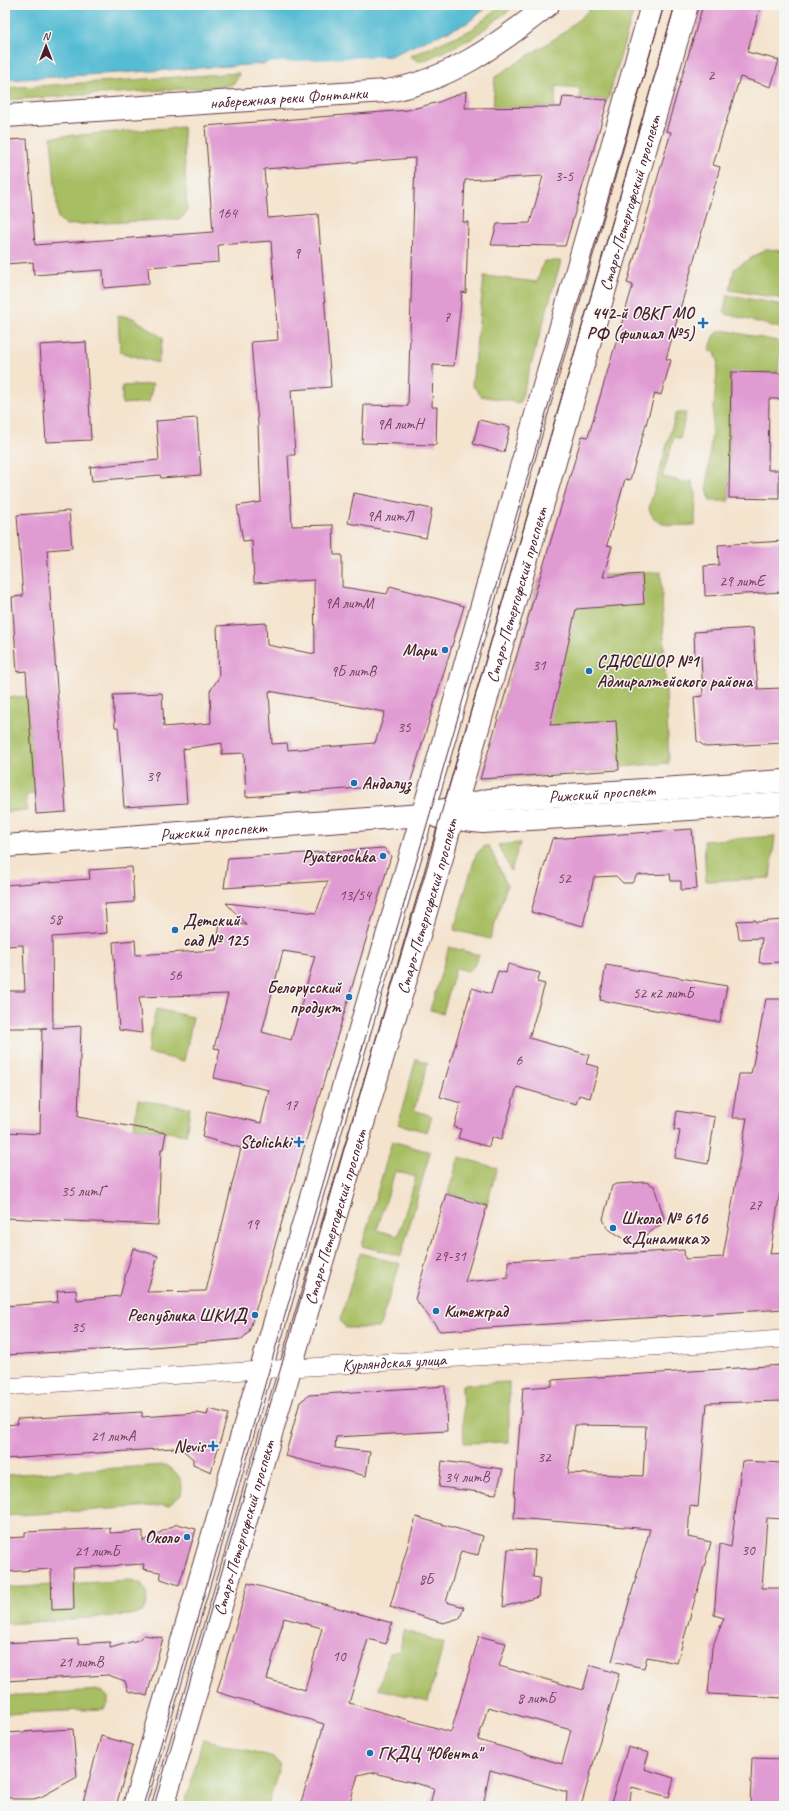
<svg xmlns="http://www.w3.org/2000/svg" width="789" height="1811" viewBox="0 0 789 1811" font-family="Caveat,sans-serif">
	<style>
		.green { fill: #a7be62; stroke: #786e46; fill-rule: evenodd }
		.water { fill: #55bcd3; stroke: #506e7f }
		.pier { fill: #f4e3cd }
		.building { fill: #e19bd3; fill-rule: evenodd }
		.lines { fill: none; stroke-linecap: round; stroke-linejoin: round }
		.street-casing { stroke: #643c43; stroke-width: 18 }
		.secondary-casing { stroke: #643c43; stroke-width: 24 }
		.primary-casing { stroke: #643c43; stroke-width: 24 }
		.street { stroke: #fff; stroke-width: 17 }
		.secondary { stroke: #fff; stroke-width: 22 }
		.primary { stroke: #fff; stroke-width: 22 }
		.tram { stroke: #4a1f2b; stroke-width: 1 }
		.poi-dot { fill: #1f6fb2; stroke: #f6f6f2; stroke-width: 1.5 }
		.labels { text-anchor: middle; stroke-width: 3; stroke-linejoin: round; paint-order: stroke }
		.number-label { font-size: 15px; fill: #703e55 }
		.street-label { font-size: 17px; fill: #4a1f2b; stroke: #f6f6f2 }
		.poi-label { font-size: 17px; font-weight: bold; fill: #4a1f2b; stroke: #f6f6f2; text-anchor: end }
	</style>
	<rect width="100%" height="100%" fill="#f6f6f2"/>
	<filter id="ink" filterUnits="userSpaceOnUse"><feTurbulence type="fractalNoise" baseFrequency=".025" numOctaves="2"/><feDisplacementMap in="SourceGraphic" scale="8" xChannelSelector="R" yChannelSelector="G"/><feConvolveMatrix kernelMatrix="1 2 1 2 8 2 1 2 1" color-interpolation-filters="sRGB"/></filter>
	<filter id="wash" filterUnits="userSpaceOnUse"><feTurbulence type="fractalNoise" baseFrequency=".012" numOctaves="4" result="noise"/><feDisplacementMap in="SourceGraphic" scale="16" xChannelSelector="R" yChannelSelector="G"/><feGaussianBlur stdDeviation="0.9" result="paint"/><feColorMatrix in="noise" values="0 0 0 0 0 0 0 0 0 0 0 0 0 0 0 0 0 1.4 0 .05"/><feComposite in="paint" operator="in"/></filter>
	<g filter="url(#wash)">
		<rect width="100%" height="100%" fill="#f4e3cd"/>
		<g class="green">
			<polygon points="502,5 516,5 471,39 423,61 418,61 410,56 471,30"/>
			<polygon points="595,5 635,5 608,100 580,98 580,88 556,86 555,107 493,108 495,77 562,34"/>
			<path d="M239,73C237,81 235,83 228,86L5,100V88Z"/>
			<polygon points="183,127 187,211 181,219 66,225 58,218 51,137"/>
			<polygon points="766,249 784,251 784,299 730,290 734,269"/>
			<polygon points="544,261 561,261 520,403 481,396 472,385 484,276 537,282"/>
			<polygon points="727,295 784,305 784,329 726,314 724,311"/>
			<polygon points="118,315 133,318 163,338 158,363 120,352"/>
			<polygon points="723,330 777,341 780,345 778,373 731,373 729,498 729,501 710,501 707,487 718,359 716,358 716,352 709,351 715,334"/>
			<polygon points="153,384 149,402 122,404 122,386"/>
			<path d="M676,413H686L680,439L674,437L662,477L690,483L691,480L696,494L695,525C677,525 655,530 649,508Z"/>
			<polygon points="661,572 669,763 619,767 619,770 486,779 482,774 539,579"/>
			<polygon points="28,696 35,794 26,795 27,810 5,812 5,698"/>
			<polygon points="775,836 770,878 706,881 704,841"/>
			<polygon points="520,843 511,871 498,845"/>
			<polygon points="485,846 489,846 507,885 490,939 454,930 476,854"/>
			<polygon points="449,947 479,955 474,966 468,971 456,968 443,1013 430,1010"/>
			<polygon points="156,1009 193,1017 184,1061 147,1053"/>
			<polygon points="416,1059 428,1063 414,1110 432,1116 427,1132 398,1124"/>
			<polygon points="138,1100 190,1108 186,1135 134,1127"/>
			<path d="M392,1141L430,1152L401,1256L362,1246ZM395,1171L416,1177L398,1236L377,1230Z"/>
			<polygon points="459,1157 497,1168 487,1204 448,1193"/>
			<polygon points="360,1253 400,1264 379,1328 346,1328 340,1321"/>
			<polygon points="509,1382 509,1442 464,1443 462,1385"/>
			<path d="M165,1465C179,1474 184,1478 181,1495L169,1505L5,1516V1475Z"/>
			<path d="M130,1580L141,1583C148,1594 150,1601 142,1612L130,1615L5,1624V1588Z"/>
			<polygon points="403,1630 444,1643 428,1701 379,1689 389,1653 400,1651"/>
			<polygon points="100,1690 108,1697 108,1704 104,1709 5,1714 5,1696"/>
			<polygon points="203,1739 270,1756 280,1764 268,1806 184,1806"/>
		</g>
		<polygon class="water" points="5,5 490,5 467,23 390,56 5,80"/>
		<polygon class="pier" points="383,56 383,58 266,65 266,63"/>
		<g id="blocks">
			<g class="building">
				<polygon points="703,5 761,5 747,52 779,60 771,87 740,77 713,165 720,167 666,359 671,360 661,395 655,393 630,480 625,479 607,545 612,546 603,577 642,574 644,604 576,609 550,725 616,721 619,770 480,779 582,436 588,437 633,285 627,283 671,132 666,131"/>
				<path d="M466,91L465,108L561,107L563,97L608,100L565,246L491,245L497,224L530,223L543,176L465,180L463,222H468L466,293L462,292L454,366L433,365L432,407H437L436,445L362,443L364,405L408,406L415,158L264,169L268,218L318,214L331,387L291,390L295,455H288L292,526L333,525L334,555H342V587L387,594L390,586L464,606L410,784L246,797L244,753L222,754V743L183,749L187,803L124,807L118,727H115L113,695L162,693L164,727L211,723L210,691L219,677L217,626L266,623L267,645L315,654L314,580L254,583L252,540L243,541L237,506L261,502L258,424L251,342L278,340L271,241L218,245L219,262L148,267L149,284L104,288L103,270L34,275L33,262L6,264L5,140L27,139L35,245L213,232L205,126L408,110L439,102ZM269,691L385,712L375,743L288,750L287,743L272,744Z"/>
				<polygon points="86,342 91,440 46,442 40,345"/>
				<polygon points="731,372 782,373 781,399 769,399 768,470 779,470 779,499 729,498"/>
				<polygon points="197,418 201,475 161,478 160,475 92,481 90,467 159,460 156,421"/>
				<polygon points="479,420 510,427 504,452 473,444"/>
				<polygon points="354,493 432,509 426,538 348,523"/>
				<polygon points="69,511 72,548 47,550 66,812 36,814 26,671 17,672 12,597 23,596 17,515"/>
				<polygon points="784,541 784,592 705,596 704,566 719,565 718,545"/>
				<polygon points="753,628 758,689 783,688 784,743 706,747 697,741 694,697 703,696 701,656 695,656 694,632"/>
				<polygon points="692,829 697,889 681,890 681,881 671,881 670,874 637,875 632,883 623,883 616,876 594,877 583,926 531,912 552,839"/>
				<path d="M384,848L391,856L249,1332L242,1339L153,1347L5,1355V1306L58,1302L57,1291L76,1290L77,1300L120,1296L133,1248L158,1256L147,1292L206,1291L241,1148L202,1137L207,1111L261,1123L269,1090L214,1078L220,1049L214,1048L228,994L139,997L142,1033L119,1030L113,942L135,940L136,955L216,950L220,923L247,925L226,903L316,913L328,881L224,888L228,858ZM283,951L315,956L291,1040L262,1032Z"/>
				<polygon points="132,867 134,902 105,904 107,933 52,937 53,1028 81,1026 78,1117 166,1133 163,1149 161,1149 158,1225 5,1218 8,1151 5,1151 5,1132 40,1134 42,1028 47,1028 5,1028 5,991 25,991 23,945 5,946 5,885 90,879 89,870"/>
				<polygon points="756,920 756,922 784,920 784,962 759,963 762,938 739,939 737,921"/>
				<polygon points="508,964 540,973 537,982 545,984 529,1038 589,1055 586,1064 599,1067 590,1098 579,1095 576,1104 517,1087 501,1140 491,1137 489,1147 458,1138 461,1129 454,1127 461,1103 440,1097 472,988 491,994 498,971 506,973"/>
				<polygon points="606,965 727,986 720,1022 600,1000"/>
				<polygon points="766,999 784,999 784,1167 770,1254 784,1253 784,1309 440,1331 415,1299 446,1194 487,1206 465,1282 508,1278 508,1261 684,1250 685,1259 723,1257 747,1118 732,1118 739,1074 751,1074"/>
				<polygon points="677,1111 715,1117 708,1164 675,1158 680,1131 674,1130"/>
				<polygon points="646,1182 654,1186 664,1218 662,1223 634,1245 607,1228 603,1219 612,1186 616,1184"/>
				<path d="M784,1365V1401L707,1403L698,1507L690,1506L688,1537L711,1542L677,1663L647,1657L644,1668L612,1661L650,1529L514,1518L515,1496H514L523,1388L552,1386V1380ZM575,1425L646,1426L643,1476L568,1473Z"/>
				<polygon points="445,1386 447,1431 336,1437 335,1448 370,1452 366,1476 285,1456 300,1402 309,1395"/>
				<polygon points="209,1409 228,1414 211,1472 193,1464 193,1459 184,1451 174,1448 5,1459 5,1425 18,1424 17,1419 142,1412 142,1417 197,1413 207,1415"/>
				<polygon points="442,1461 503,1469 496,1494 439,1487"/>
				<polygon points="742,1461 784,1463 784,1519 767,1518 762,1588 784,1588 784,1698 708,1694 712,1648 724,1618 714,1615 720,1544 731,1547"/>
				<polygon points="416,1517 483,1536 478,1555 461,1551 446,1602 464,1607 460,1618 443,1623 390,1607"/>
				<polygon points="177,1524 196,1529 179,1585 161,1579 160,1572 143,1569 144,1564 73,1568 74,1609 52,1610 51,1569 5,1572 5,1538 25,1537 25,1532 110,1528 110,1533 143,1531 143,1541"/>
				<polygon points="508,1549 535,1550 533,1577 540,1578 538,1597 503,1607"/>
				<path d="M248,1583L392,1623L386,1644L368,1639L349,1703L451,1732L479,1636L506,1643L499,1666L583,1690L590,1665L619,1674L581,1806H566L567,1792L490,1770L483,1806H430L434,1788L371,1772L358,1775L349,1806H300L324,1724L217,1692ZM284,1618L322,1628L305,1690L267,1679ZM488,1707L571,1730L562,1764L478,1740Z"/>
				<polygon points="144,1635 163,1638 147,1696 128,1691 125,1681 108,1675 5,1681 5,1643 78,1639 78,1644 110,1642 110,1648 138,1640"/>
				<polygon points="73,1729 77,1777 41,1797 33,1799 13,1799 5,1796 5,1733"/>
				<polygon points="101,1736 133,1745 116,1806 82,1806"/>
				<polygon points="628,1747 649,1753 644,1769 674,1778 669,1797 632,1787 629,1806 610,1806"/>
				<polygon points="752,1758 784,1759 784,1806 750,1806"/>
			</g>
		</g>
	</g>
	<g filter="url(#ink)">
		<use href="#blocks" fill-opacity="0" stroke="#643c43" stroke-width="1"/>
		<g class="lines">
			<g class="street-casing">
				<g id="street">
					<path id="s1" d="M5,1387C264,1368 524,1355 784,1339"/>
				</g>
			</g>
			<g class="secondary-casing">
				<g id="secondary">
					<path id="s2" d="M5,116L386,91C447,82 501,43 548,5"/>
					<polyline points="438,817 483,822 784,803"/>
					<path id="s3" d="M5,846L422,815L489,800L784,781"/>
				</g>
			</g>
			<g class="primary-casing">
				<g id="primary">
					<polyline points="134,1806 435,771 652,5"/>
					<path id="s4" d="M163,1806L275,1420L441,861L452,818L687,5"/>
				</g>
			</g>
			<use href="#street" class="street"/>
			<use href="#secondary" class="secondary"/>
			<use href="#primary" class="primary"/>
			<g class="tram">
				<polyline points="143,1806 664,5"/>
				<polyline points="154,1806 675,5"/>
			</g>
		</g>
	</g>
	<g class="poi-dot">
		<path d="M701 317h4v4h4v4h-4v4h-4v-4h-4v-4h4z"/>
		<circle cx="445" cy="650" r="4"/>
		<circle cx="589" cy="671" r="4"/>
		<circle cx="354" cy="783" r="4"/>
		<circle cx="383" cy="856" r="4"/>
		<circle cx="175" cy="930" r="4"/>
		<circle cx="349" cy="997" r="4"/>
		<path d="M297 1136h4v4h4v4h-4v4h-4v-4h-4v-4h4z"/>
		<circle cx="613" cy="1228" r="4"/>
		<circle cx="436" cy="1311" r="4"/>
		<circle cx="255" cy="1315" r="4"/>
		<path d="M211 1440h4v4h4v4h-4v4h-4v-4h-4v-4h4z"/>
		<circle cx="187" cy="1537" r="4"/>
		<circle cx="370" cy="1753" r="4"/>
	</g>
	<g class="labels">
		<g class="number-label">
			<text x="711" y="80">2</text>
			<text x="564" y="181">3-5</text>
			<text x="227" y="218">164</text>
			<text x="297" y="258">9</text>
			<text x="447" y="322">7</text>
			<text x="400" y="429">9А литН</text>
			<text x="390" y="521">9А литЛ</text>
			<text x="742" y="586">29 литЕ</text>
			<text x="349" y="608">9А литМ</text>
			<text x="539" y="670">31</text>
			<text x="353" y="676">9Б литВ</text>
			<text x="404" y="732">35</text>
			<text x="153" y="781">39</text>
			<text x="564" y="883">52</text>
			<text x="355" y="900">13/54</text>
			<text x="55" y="924">58</text>
			<text x="175" y="980">56</text>
			<text x="663" y="998">52 к2 литБ</text>
			<text x="519" y="1065">6</text>
			<text x="291" y="1110">17</text>
			<text x="83" y="1196">35 литГ</text>
			<text x="755" y="1210">27</text>
			<text x="252" y="1229">19</text>
			<text x="450" y="1261">29-31</text>
			<text x="78" y="1332">35</text>
			<text x="113" y="1441">21 литА</text>
			<text x="544" y="1462">32</text>
			<text x="467" y="1482">34 литВ</text>
			<text x="748" y="1555">30</text>
			<text x="97" y="1556">21 литБ</text>
			<text x="426" y="1584">8Б</text>
			<text x="339" y="1661">10</text>
			<text x="81" y="1667">21 литВ</text>
			<text x="536" y="1703">8 литБ</text>
		</g>
		<g class="street-label">
			<text dy="6" stroke="none"><textPath href="#s2" startOffset="284">набережная реки Фонтанки</textPath></text>
			<text dy="6" stroke="none"><textPath href="#s4" startOffset="1670">Старо-Петергофский проспект</textPath></text>
			<text dy="6" stroke="none"><textPath href="#s4" startOffset="1262">Старо-Петергофский проспект</textPath></text>
			<text dy="6" stroke="none"><textPath href="#s3" startOffset="600">Рижский проспект</textPath></text>
			<text dy="6" stroke="none"><textPath href="#s3" startOffset="209">Рижский проспект</textPath></text>
			<text dy="6" stroke="none"><textPath href="#s4" startOffset="938">Старо-Петергофский проспект</textPath></text>
			<text dy="6" stroke="none"><textPath href="#s4" startOffset="614">Старо-Петергофский проспект</textPath></text>
			<text dy="6" stroke="none"><textPath href="#s1" startOffset="390">Курляндская улица</textPath></text>
			<text dy="6" stroke="none"><textPath href="#s4" startOffset="290">Старо-Петергофский проспект</textPath></text>
		</g>
		<g class="poi-label">
			<text x="694" y="319">442-й ОВКГ МО<tspan x="694" dy="20">РФ (филиал №5)</tspan></text>
			<text x="437" y="656">Мари</text>
			<text x="597" y="667" text-anchor="start">СДЮСШОР №1<tspan x="597" dy="20">Адмиралтейского района</tspan></text>
			<text x="362" y="789" text-anchor="start">Андалуз</text>
			<text x="375" y="862">Pyaterochka</text>
			<text x="183" y="926" text-anchor="start">Детский<tspan x="183" dy="20">сад № 125</tspan></text>
			<text x="341" y="993">Белорусский<tspan x="341" dy="20">продукт</tspan></text>
			<text x="291" y="1148">Stolichki</text>
			<text x="621" y="1224" text-anchor="start">Школа № 616<tspan x="621" dy="20">«Динамика»</tspan></text>
			<text x="444" y="1317" text-anchor="start">Китежград</text>
			<text x="247" y="1321">Республика ШКИД</text>
			<text x="205" y="1452">Nevis</text>
			<text x="179" y="1543">Около</text>
			<text x="378" y="1759" text-anchor="start">ГКДЦ "Ювента"</text>
		</g>
	</g>
	<rect width="789" height="1811" fill="none" stroke="#f6f6f2" stroke-width="20"/>
	<g transform="translate(46 46)" stroke="#f6f6f2" stroke-width="3" paint-order="stroke">
	<path d="M0-3L7 15L0 10L-7 15Z" fill="#4a1f2b"/>
	<text y="-6" font-size="11" font-weight="bold" text-anchor="middle" fill="#4a1f2b">N</text>
	</g>
</svg>
